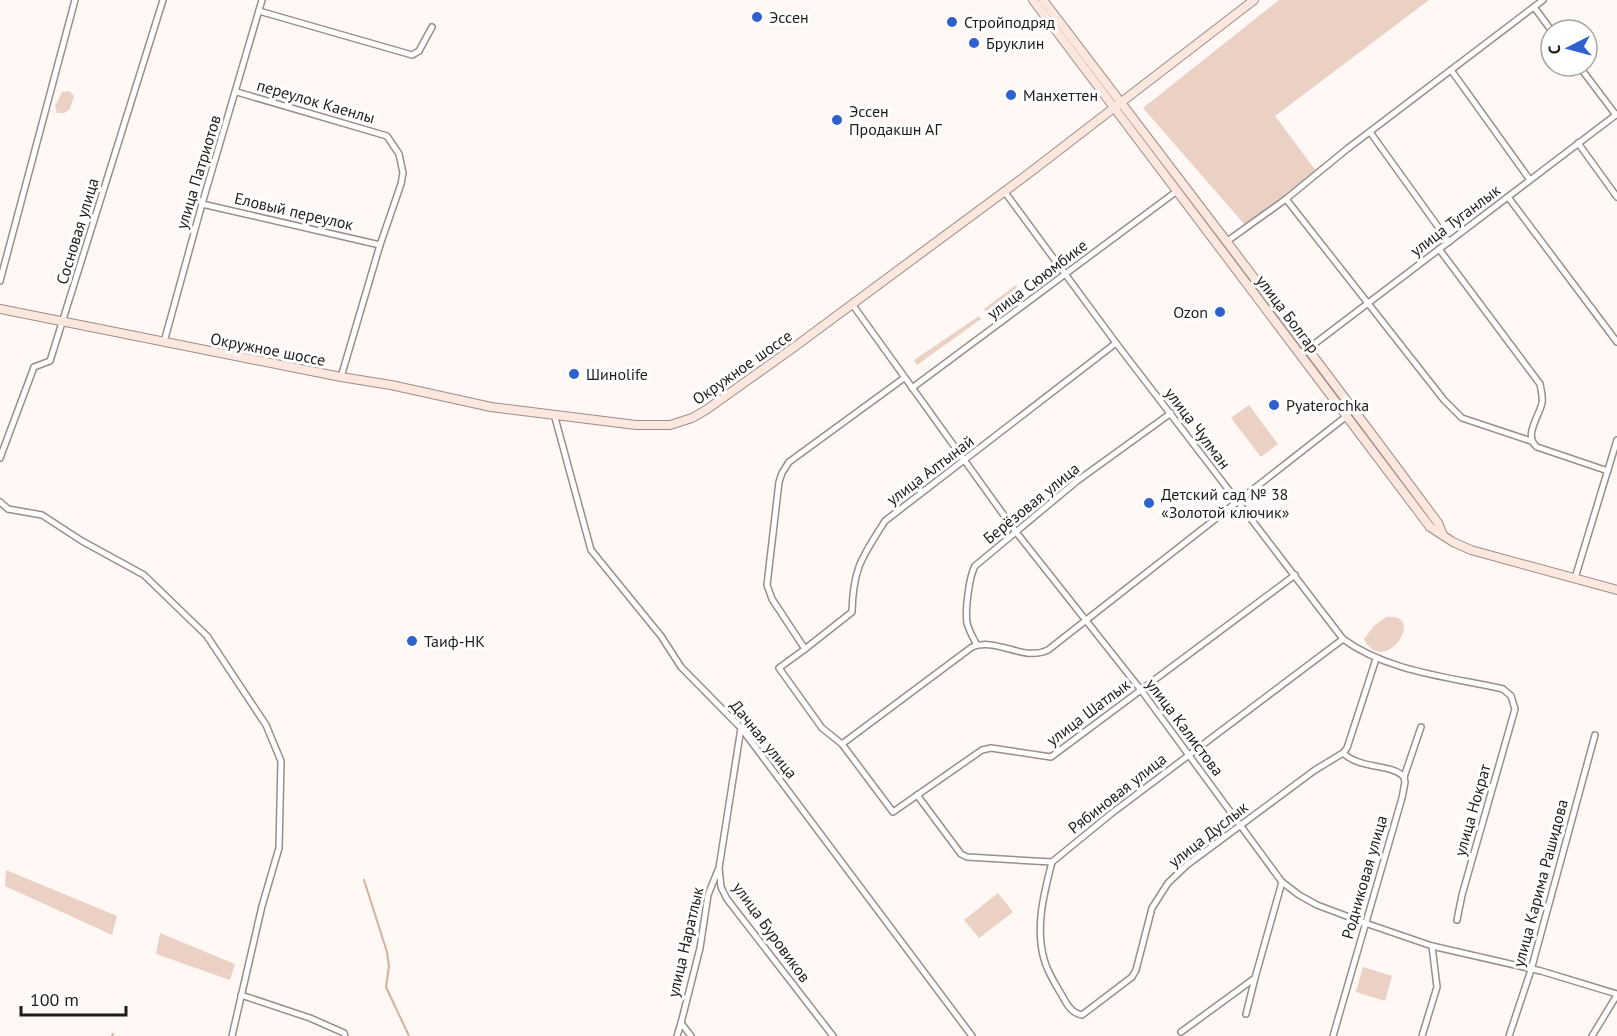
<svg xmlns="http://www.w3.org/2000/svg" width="1617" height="1036" viewBox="0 0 1617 1036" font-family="'PT Sans',sans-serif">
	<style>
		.green { fill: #ead1c4 }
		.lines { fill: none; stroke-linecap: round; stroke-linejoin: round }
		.stream { stroke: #d6b09c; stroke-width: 2 }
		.street-casing { stroke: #998e89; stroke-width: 8 }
		.secondary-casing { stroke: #998e89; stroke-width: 10 }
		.street { stroke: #fff; stroke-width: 5 }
		.secondary { stroke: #fbe7dd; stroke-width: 8 }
		.poi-dot { fill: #2f60cf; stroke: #fff; stroke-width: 2 }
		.labels { text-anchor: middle; stroke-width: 6; stroke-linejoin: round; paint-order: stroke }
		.poi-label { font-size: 16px; fill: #201c1a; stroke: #fff; text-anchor: start }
		.street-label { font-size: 16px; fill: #201c1a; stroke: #fff }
	</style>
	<rect width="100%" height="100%" fill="#fff8f4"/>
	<g class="green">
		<polygon points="1279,0 1429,0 1275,116 1316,171 1245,225 1143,108"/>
		<polygon points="69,91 74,96 70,109 64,113 57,113 55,106 62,92"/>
		<polygon points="1016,285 1017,288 986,312 984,309"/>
		<polygon points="979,316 981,319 917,365 914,360"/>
		<polygon points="1249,405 1278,444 1261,457 1231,418"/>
		<path d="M1386,617C1429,612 1384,679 1364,639L1374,626Z"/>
		<polygon points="6,870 117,916 112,935 5,886"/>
		<polygon points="998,893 1013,912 979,938 964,920"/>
		<polygon points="160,933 235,964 230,980 156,954"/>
		<polygon points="1363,967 1392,976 1385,1001 1356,992"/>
	</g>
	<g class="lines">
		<g class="stream">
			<polyline points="364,880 387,952 389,966 386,987 409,1036"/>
			<polyline points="112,1036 113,1034"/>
		</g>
		<g class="street-casing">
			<g id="street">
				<polyline points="1534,7 1551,30"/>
				<polyline points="259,11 412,55 419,51 432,27"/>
				<polyline points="1579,66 1616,115"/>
				<polyline points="1451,70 1530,180"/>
				<polyline points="237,92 387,136 399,154 403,173 401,184 380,245 341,377"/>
				<polyline points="1370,132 1449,242"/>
				<polyline points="1578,143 1617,197"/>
				<path d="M1004,191L1116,343L1343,639C1388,672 1450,677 1503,689L1511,696L1515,709L1462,895L1457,920"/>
				<polyline points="1508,197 1617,342"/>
				<polyline points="1286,199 1444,400 1462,418 1531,441"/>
				<polyline points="202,204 380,245"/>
				<polyline points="1226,242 1286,199 1347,149 1543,0"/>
				<path d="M1439,249L1540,384C1541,390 1543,396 1542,403C1539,417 1523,436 1537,447L1608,471"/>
				<polyline points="0,281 75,0"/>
				<polyline points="852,304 1016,532 1141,690 1282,882 1299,895 1317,905 1365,923 1432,946 1541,971 1617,994"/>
				<polyline points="164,342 202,204 262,0"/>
				<polyline points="1309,348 1617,114"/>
				<polyline points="904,378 789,462 782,473 779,482 767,585 772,599 805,649 779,668 822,728 842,744 893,812 982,750 991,748 1051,757 1295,575"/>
				<polyline points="912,388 1177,191"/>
				<polyline points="554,414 591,550 661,636 681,667 741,728 972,1036"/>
				<polyline points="0,458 34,367 50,361 163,0"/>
				<polyline points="0,502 8,509 42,515 82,541 144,575 207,636 266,725 281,761 279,848 262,906 232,1036"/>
				<polyline points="1575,578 1617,440"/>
				<path d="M977,645C973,638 969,631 967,623C965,610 969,577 975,566L1077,481L1171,413"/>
				<path d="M805,649L852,612C853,568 862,557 885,521L1116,343"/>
				<polyline points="741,728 719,868 721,887 727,899 833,1036"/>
				<path d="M842,744L972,647C996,637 1024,662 1048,650L1348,415"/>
				<path d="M1343,753C1361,770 1391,763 1404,777"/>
				<polyline points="917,795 961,854 967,857 1052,862 1112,813 1343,639"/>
				<path d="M1052,862C1044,893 1035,927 1044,959C1047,971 1054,982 1060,992C1066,1002 1070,1013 1082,1015L1132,977L1136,970L1152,908L1168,883L1187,865L1315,770L1343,753L1347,748L1376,659"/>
				<polyline points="241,995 310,1018 344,1033 345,1036"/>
				<polyline points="1246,1014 1255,978"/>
				<polyline points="1181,1032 1255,978 1282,882"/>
				<polyline points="677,1036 681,1023"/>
				<polyline points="691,1036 681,1023 700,948 708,895 718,870"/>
				<polyline points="1333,1036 1402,798 1405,782 1404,777 1421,727"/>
				<polyline points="1422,1036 1437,987 1432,946"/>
				<polyline points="1509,1036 1531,970 1595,735"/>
				<polyline points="1592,1036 1617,995"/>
			</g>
		</g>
		<g class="secondary-casing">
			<g id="secondary">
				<polyline points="1033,0 1430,527 1453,542 1471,550 1617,590"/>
				<path d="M1043,0C1175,174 1308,347 1438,523L1443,535"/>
				<polyline points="0,309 341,377 391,385 491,407 636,425 670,425 692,418 706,410 793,348 1028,174 1254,0"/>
			</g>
		</g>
		<use href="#street" class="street"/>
		<use href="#secondary" class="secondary"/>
	</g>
	<g class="poi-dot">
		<circle cx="757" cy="17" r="6"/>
		<circle cx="952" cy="22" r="6"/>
		<circle cx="974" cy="43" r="6"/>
		<circle cx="1011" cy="95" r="6"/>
		<circle cx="837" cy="120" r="6"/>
		<circle cx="1220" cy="312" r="6"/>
		<circle cx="574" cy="374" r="6"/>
		<circle cx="1274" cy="405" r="6"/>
		<circle cx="1149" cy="503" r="6"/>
		<circle cx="412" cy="641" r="6"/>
	</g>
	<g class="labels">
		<g class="poi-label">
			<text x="769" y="23">Эссен</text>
			<text x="964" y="28">Стройподряд</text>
			<text x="986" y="49">Бруклин</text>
			<text x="1023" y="101">Манхеттен</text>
			<text x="849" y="117">Эссен<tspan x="849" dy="18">Продакшн АГ</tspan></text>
			<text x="1208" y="318" text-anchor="end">Ozon</text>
			<text x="586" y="380">Шиноlife</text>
			<text x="1286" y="411">Pyaterochka</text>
			<text x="1161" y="500">Детский сад № 38<tspan x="1161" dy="18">«Золотой ключик»</tspan></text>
			<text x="424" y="647">Таиф-НК</text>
		</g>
		<g class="street-label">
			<text transform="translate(316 101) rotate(16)" y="6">переулок Каенлы</text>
			<text transform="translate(198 172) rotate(-73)" y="6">улица Патриотов</text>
			<text transform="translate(294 211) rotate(13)" y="6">Еловый переулок</text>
			<text transform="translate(1455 220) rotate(-37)" y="6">улица Туганлык</text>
			<text transform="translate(77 231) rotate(-73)" y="6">Сосновая улица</text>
			<text transform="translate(1037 279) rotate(-37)" y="6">улица Сююмбике</text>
			<text transform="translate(1288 314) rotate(53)" y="6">улица Болгар</text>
			<text transform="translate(268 349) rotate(11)" y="6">Окружное шоссе</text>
			<text transform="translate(742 367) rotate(-35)" y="6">Окружное шоссе</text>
			<text transform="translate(1198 428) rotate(53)" y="6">улица Чулман</text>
			<text transform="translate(930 470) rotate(-37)" y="6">улица Алтынай</text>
			<text transform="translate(1031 503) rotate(-39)" y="6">Берёзовая улица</text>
			<text transform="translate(1088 712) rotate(-37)" y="6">улица Шатлык</text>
			<text transform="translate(1185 727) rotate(53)" y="6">улица Калистова</text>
			<text transform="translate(764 739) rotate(51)" y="6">Дачная улица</text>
			<text transform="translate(1117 793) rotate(-38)" y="6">Рябиновая улица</text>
			<text transform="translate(1472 810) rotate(-74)" y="6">улица Нократ</text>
			<text transform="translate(1208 834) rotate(-38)" y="6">улица Дуслык</text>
			<text transform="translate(1364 877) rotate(-74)" y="6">Родниковая улица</text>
			<text transform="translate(1540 883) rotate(-75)" y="6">улица Карима Рашидова</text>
			<text transform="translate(772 932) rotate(54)" y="6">улица Буровиков</text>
			<text transform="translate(685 942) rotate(-77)" y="6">улица Наратлык</text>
		</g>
	</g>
	<g transform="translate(1569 48) rotate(264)"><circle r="28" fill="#ffffff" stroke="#a6a4a3" stroke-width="1.5"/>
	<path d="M0-4.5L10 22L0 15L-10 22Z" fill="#2f60cf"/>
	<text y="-9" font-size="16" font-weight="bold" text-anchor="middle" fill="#201c1a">С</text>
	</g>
	<path d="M21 1006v9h105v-9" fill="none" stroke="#201c1a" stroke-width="3"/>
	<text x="30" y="1006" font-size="18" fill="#201c1a" stroke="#ffffff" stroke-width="4.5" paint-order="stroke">100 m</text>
</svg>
